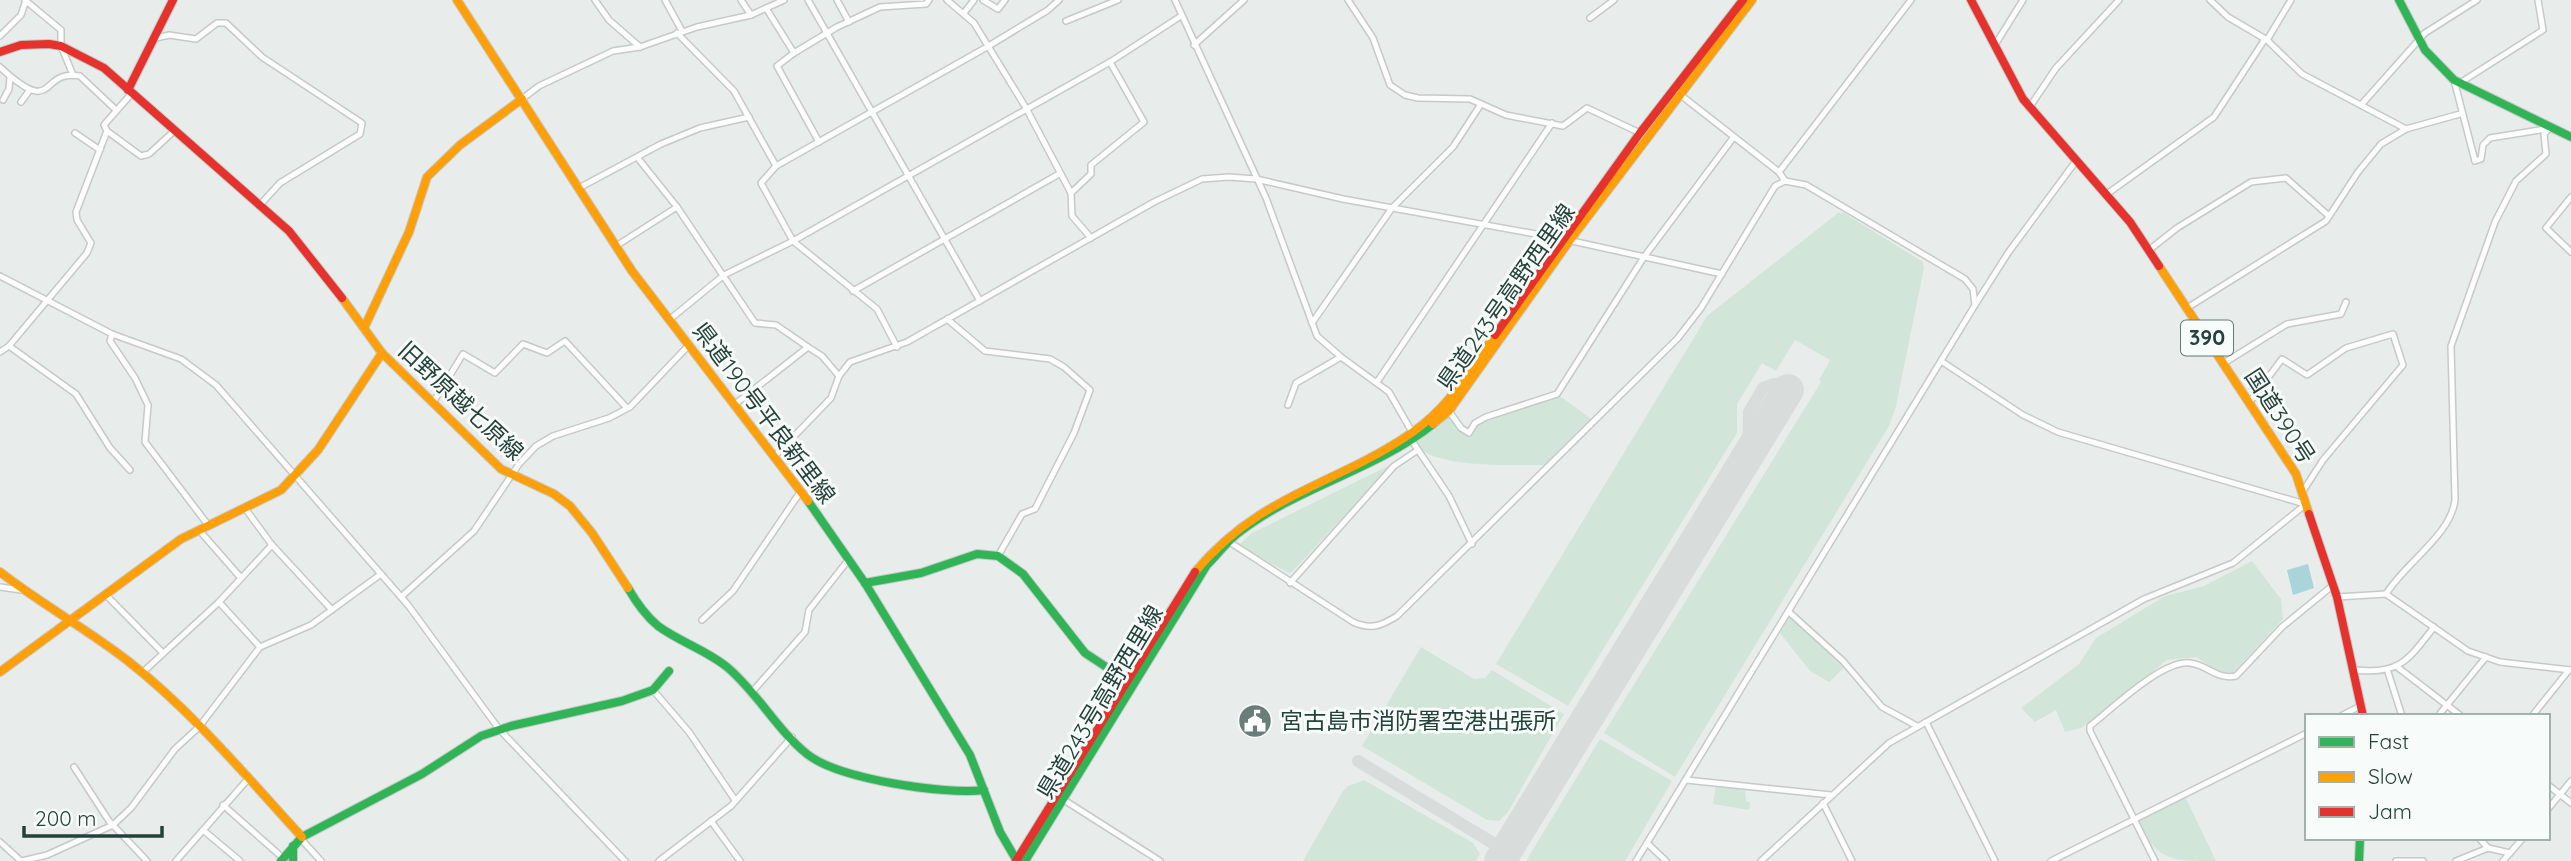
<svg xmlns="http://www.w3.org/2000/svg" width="2571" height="861" viewBox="0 0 2571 861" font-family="Quicksand,'Noto Sans JP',sans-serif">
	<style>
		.green { fill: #d1e6d8 }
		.water { fill: #a9d4db }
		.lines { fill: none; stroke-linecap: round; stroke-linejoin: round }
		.taxiway { stroke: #d8dddc; stroke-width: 12 }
		.runway { stroke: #d8dddc; stroke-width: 32 }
		.street-casing { stroke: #c5cac8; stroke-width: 8 }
		.fast-casing { stroke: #c3cbc8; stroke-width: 10 }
		.slow-casing { stroke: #c3cbc8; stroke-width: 10 }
		.jam-casing { stroke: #c3cbc8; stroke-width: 10 }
		.street { stroke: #fcfcfc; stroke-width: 5 }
		.fast { stroke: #30b455; stroke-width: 8 }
		.slow { stroke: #ff9f0a; stroke-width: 8 }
		.jam { stroke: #e5322d; stroke-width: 8 }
		.labels { text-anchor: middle; stroke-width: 6; stroke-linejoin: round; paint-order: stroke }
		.shield { fill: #f7fbf9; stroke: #637a73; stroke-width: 2 }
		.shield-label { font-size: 21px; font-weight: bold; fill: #24423a }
		.street-label { font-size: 23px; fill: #24423a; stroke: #f7fbf9 }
		.poi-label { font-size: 23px; fill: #24423a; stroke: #f7fbf9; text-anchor: start }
	</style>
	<rect width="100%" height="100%" fill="#e8edeb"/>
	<g class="green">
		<polygon points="1838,213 1844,213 1923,262 1924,268 1896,406 1889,426 1675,777 1604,733 1821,382 1819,380 1830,360 1795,340 1776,371 1762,363 1737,404 1737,433 1568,706 1496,664 1707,316"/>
		<path d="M1557,394L1594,421L1551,465C1517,464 1431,471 1412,441L1449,411L1469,433L1475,423Z"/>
		<polygon points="1392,464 1293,571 1289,573 1238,546 1252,533"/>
		<polygon points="2252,561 2281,599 2283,619 2233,673 2222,674 2196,657 2167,660 2081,728 2065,732 2056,710 2035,722 2021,708 2079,664 2096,638 2165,596 2204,586"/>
		<polygon points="1789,617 1845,667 1829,682 1810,671 1780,633"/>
		<polygon points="1421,647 1474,679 1485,678 1492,670 1564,714 1508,812 1499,821 1487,820 1362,746"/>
		<polygon points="1600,739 1672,781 1625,861 1526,861"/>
		<polygon points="1364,780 1473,843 1480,854 1476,861 1303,861 1343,791 1348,786"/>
		<polygon points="1716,785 1745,789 1746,801 1750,802 1749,810 1713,804"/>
		<path d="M2185,796L2216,861C2168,861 2159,861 2136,820Z"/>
	</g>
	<polygon class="water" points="2308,564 2314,588 2293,595 2287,570"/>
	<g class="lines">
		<g class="taxiway">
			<polyline points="1748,456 1749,412 1763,388 1774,384 1782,389 1782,401"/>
			<polyline points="1358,761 1506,851"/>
		</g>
		<polyline class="runway" points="1500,861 1788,390"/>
		<g class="street-casing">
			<g id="street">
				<polyline points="25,0 61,30 61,46 73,75"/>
				<polyline points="595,0 609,20 640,47"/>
				<polyline points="665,0 682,31"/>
				<polyline points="741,0 751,15"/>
				<polyline points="808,0 980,301"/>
				<polyline points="837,0 849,22"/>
				<polyline points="947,0 974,23 1026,108 1071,193 1072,216 1091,238"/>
				<polyline points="983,0 998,9 1005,0"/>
				<polyline points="1175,0 1266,198 1317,336 1341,357 1389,392 1412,432 1412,441 1449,496 1472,544"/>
				<polyline points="1348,0 1373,38 1390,85 1405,95 1418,98 1470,99 1506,115 1563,126 1587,108 1640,133"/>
				<polyline points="2210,0 2228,17 2267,40 2302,74 2406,129"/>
				<polyline points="766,8 794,53 837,27 880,7 926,4 929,0"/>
				<polyline points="964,13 974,0"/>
				<polyline points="1590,18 1614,0"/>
				<polyline points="1066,21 1118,0"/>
				<polyline points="677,33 734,91 776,166"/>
				<polyline points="0,36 21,15 26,0"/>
				<polyline points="156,38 169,35 196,39 217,23 226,23 262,57 362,123 360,134 280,183 259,206"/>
				<polyline points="2267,40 2291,0"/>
				<polyline points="1194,45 1244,0"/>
				<polyline points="1995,45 2023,0"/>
				<polyline points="794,53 777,66 819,142"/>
				<path d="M0,67C57,120 39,68 80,76L116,110"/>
				<polyline points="2454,80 2475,161"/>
				<polyline points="2463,81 2543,30 2538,0"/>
				<polyline points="1678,93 1779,172 1785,181"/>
				<polyline points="522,99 539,86 613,51 640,47 697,27 751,15 784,0"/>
				<polyline points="3,100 9,89 10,77"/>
				<polyline points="21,102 29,91"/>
				<polyline points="2361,105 2425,33 2477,0"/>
				<polyline points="2029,108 2056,68 2119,0"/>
				<polyline points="107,131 141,156 149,154 173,132"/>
				<polyline points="75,133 100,150"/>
				<polyline points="637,157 677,207 755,323 776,325 808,347"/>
				<polyline points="2475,161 2481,159 2483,145 2490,138 2546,129"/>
				<polyline points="1779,172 1911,0"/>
				<polyline points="579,188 661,144 700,128 749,117"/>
				<polyline points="1071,193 1091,174 1091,165 1144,122 1110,62"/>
				<polyline points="2107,194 2214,117 2265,39"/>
				<polyline points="2571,197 2546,228 2571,252"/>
				<polyline points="616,246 677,207"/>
				<polyline points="2149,250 2177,228 2251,182 2286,178 2329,216"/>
				<polyline points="0,276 112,334 181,359 216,385 408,605 499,729 625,861"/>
				<polyline points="853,291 1059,174"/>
				<polyline points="2187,308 2326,221 2358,172 2381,144 2406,129 2460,114"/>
				<polyline points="947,319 985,351 1050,359 1064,367 1090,390 1074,433 1035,509 1022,514 998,556"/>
				<polyline points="669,320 724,275 793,241 1110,62 1181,16"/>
				<polyline points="1312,323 1392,208 1453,147 1481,104"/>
				<polyline points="112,334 110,341 135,378 148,405 145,442 208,525"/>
				<polyline points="9,346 76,394 110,448 130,470"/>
				<polyline points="897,347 877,309 793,241 761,183 776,166 987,47 1048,10 1059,0"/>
				<polyline points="0,352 9,346 87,253 91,243 77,220 76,212 107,131 104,125 132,93"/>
				<polyline points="1941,361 2023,415 2058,432 2305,504"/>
				<polyline points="2224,363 2287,324 2341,314 2346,302"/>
				<polyline points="1377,382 1552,123"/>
				<polyline points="434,401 463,354 495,373 523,344 547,353 565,341 626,407"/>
				<polyline points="2249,403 2282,359 2307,375 2346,348 2393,334 2403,365 2323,460 2303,491"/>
				<polyline points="734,405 808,347 822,356 839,376"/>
				<polyline points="1288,405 1296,383 1341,357"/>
				<polyline points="1449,411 1461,428 1469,433 1475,423 1486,417 1557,394 1644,257 1733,138"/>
				<polyline points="774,457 831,398 839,376 850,362 907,342 1154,202 1202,179 1229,177 1256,179 1343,199 1563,239 1722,274"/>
				<polyline points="247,511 272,545 332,610"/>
				<polyline points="199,530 241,578"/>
				<path d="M1228,541L1353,622C1371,630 1381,626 1397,616L1678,338L1701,308L1775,186L1785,181L1806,185L1965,279L1973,289L1975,305"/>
				<polyline points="1290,583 1394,466 1418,450"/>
				<polyline points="0,587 21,590"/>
				<path d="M2386,594C2405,563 2451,535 2455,500L2451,346L2495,222L2516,181L2546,154L2544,134L2551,127"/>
				<polyline points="107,596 163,653"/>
				<polyline points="401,597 474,531 519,464 536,446 553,436 609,418 630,407 688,346"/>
				<polyline points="2337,597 2386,594 2468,651 2500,662 2571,670"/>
				<polyline points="219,602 260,647"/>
				<polyline points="1789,612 1843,661 1882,707 1917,726"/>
				<polyline points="702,620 733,591 801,491"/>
				<polyline points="2396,666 2461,716"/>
				<path d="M2355,670C2400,675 2408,660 2434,627"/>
				<polyline points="2388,672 2402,716"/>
				<polyline points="142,673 219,602 272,545"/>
				<polyline points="653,690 689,732 735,800"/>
				<polyline points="752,692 805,632 809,610 849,559"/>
				<polyline points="2341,716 2362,705"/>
				<polyline points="2438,716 2486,657"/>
				<polyline points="2532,716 2569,670"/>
				<polyline points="1926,722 1995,861"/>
				<polyline points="74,767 109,821 147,861"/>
				<polyline points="1686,780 1831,795"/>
				<polyline points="2548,785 2571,803"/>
				<polyline points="1064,800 1160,861"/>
				<polyline points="1823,803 1852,861"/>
				<polyline points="223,805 283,858"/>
				<polyline points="2548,809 2571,781"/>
				<polyline points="711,821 740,861"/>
				<polyline points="203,830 240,861"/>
				<polyline points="300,838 321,861"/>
				<polyline points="2479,838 2488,848"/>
				<polyline points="0,842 21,861"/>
				<polyline points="1647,843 1666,861"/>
				<polyline points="22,861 47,855 113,825 131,808 175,749 199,727 260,647 311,625 381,574"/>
				<polyline points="176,861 248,779"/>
				<polyline points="659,861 731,806 792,737"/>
				<polyline points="1636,861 1975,305 2008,253 2076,161"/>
				<polyline points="1761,861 1889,743 2144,599 2233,563 2306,504"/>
				<polyline points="2051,861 2307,733"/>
				<path d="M2155,861L2090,731V726C2113,708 2162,660 2190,663C2208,665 2216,680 2236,676L2282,627L2332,586"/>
				<polyline points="2396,861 2423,861"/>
				<polyline points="2456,861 2488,848 2510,853"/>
				<polyline points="2503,861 2523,838"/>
			</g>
		</g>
		<g class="fast-casing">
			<g id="fast">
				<polyline points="2399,0 2425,50 2454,80 2571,137"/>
				<polyline points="808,501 865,583 970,755 1000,832 1017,861"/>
				<polyline points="865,583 921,573 977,554 998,556 1023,574 1085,653 1126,680"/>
				<path d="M628,588C636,602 646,616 658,626C680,642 706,650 727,667C757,692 777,730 807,754C838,779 945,795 984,790"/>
				<polyline points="293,846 293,861"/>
				<polyline points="281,861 302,837 422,774 481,736 511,726 622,701 653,690 669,671"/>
				<path d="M1025,861L1207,565C1217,555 1226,543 1237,534C1296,487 1374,471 1433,424"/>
				<polyline points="2359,861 2360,838"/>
			</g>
		</g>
		<g class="slow-casing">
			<g id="slow">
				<polyline points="457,0 632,271 808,501"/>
				<polyline points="2159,266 2296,474 2309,514"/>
				<polyline points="342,298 382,353 501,469 554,494 570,506 592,533 628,588"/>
				<polyline points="365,326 409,232 427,177 460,145 522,99"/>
				<polyline points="1433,424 1449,411 1570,240 1752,0"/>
				<path d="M0,572C41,604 87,629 128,661C193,712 246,776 302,837"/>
				<path d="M1195,572C1261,493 1335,486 1413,432C1449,407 1471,370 1495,335"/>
				<polyline points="0,672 181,539 281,490 318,450 382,353"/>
			</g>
		</g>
		<g class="jam-casing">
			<g id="jam">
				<polyline points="1971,0 2023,99 2130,222 2159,266"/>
				<polyline points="0,52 21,45 49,44 61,46 104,68 289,231 342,298"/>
				<polyline points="128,90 173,0"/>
				<polyline points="1495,335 1640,133 1743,0"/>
				<polyline points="2309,514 2337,597 2363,716"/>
				<polyline points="1016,861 1195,572"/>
			</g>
		</g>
		<use href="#street" class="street"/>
		<use href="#fast" class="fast"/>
		<use href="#slow" class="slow"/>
		<use href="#jam" class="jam"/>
	</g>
	<defs>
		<g id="civic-disc" transform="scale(1.75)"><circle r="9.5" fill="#697e78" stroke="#f7fbf9"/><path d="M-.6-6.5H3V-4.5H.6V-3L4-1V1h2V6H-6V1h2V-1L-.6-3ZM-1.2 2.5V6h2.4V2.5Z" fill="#fff"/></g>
	</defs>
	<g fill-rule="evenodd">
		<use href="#civic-disc" x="1255" y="721"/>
	</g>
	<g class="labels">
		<rect class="shield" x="2181" y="320.5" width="52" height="35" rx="5"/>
		<g class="shield-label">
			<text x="2207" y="345">390</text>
		</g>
		<g class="street-label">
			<text transform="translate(1506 297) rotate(-55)" y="8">県道243号高野西里線</text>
			<text transform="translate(461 401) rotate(43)" y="8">旧野原越七原線</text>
			<text transform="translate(764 413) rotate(53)" y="8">県道190号平良新里線</text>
			<text transform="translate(2280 416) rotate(57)" y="8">国道390号</text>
			<text transform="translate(1100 702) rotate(-59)" y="8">県道243号高野西里線</text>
		</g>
		<g class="poi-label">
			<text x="1280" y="729">宮古島市消防署空港出張所</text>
		</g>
	</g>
	<rect x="2305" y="714" width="245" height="126" fill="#f7fbf9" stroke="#a3b1ad" stroke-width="2"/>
	<rect x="2319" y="737" width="35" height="10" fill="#30b455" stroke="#a3b1ad" stroke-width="2"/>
	<text x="2368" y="749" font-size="21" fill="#24423a">Fast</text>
	<rect x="2319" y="772" width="35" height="10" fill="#ff9f0a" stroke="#a3b1ad" stroke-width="2"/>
	<text x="2368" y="784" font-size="21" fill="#24423a">Slow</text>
	<rect x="2319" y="807" width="35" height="10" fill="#e5322d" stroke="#a3b1ad" stroke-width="2"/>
	<text x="2368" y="819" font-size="21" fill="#24423a">Jam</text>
	<path d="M24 826v10h138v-10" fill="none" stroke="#24423a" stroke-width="3.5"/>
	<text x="35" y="826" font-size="21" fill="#24423a" stroke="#f7fbf9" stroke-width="5" paint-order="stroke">200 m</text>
</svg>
